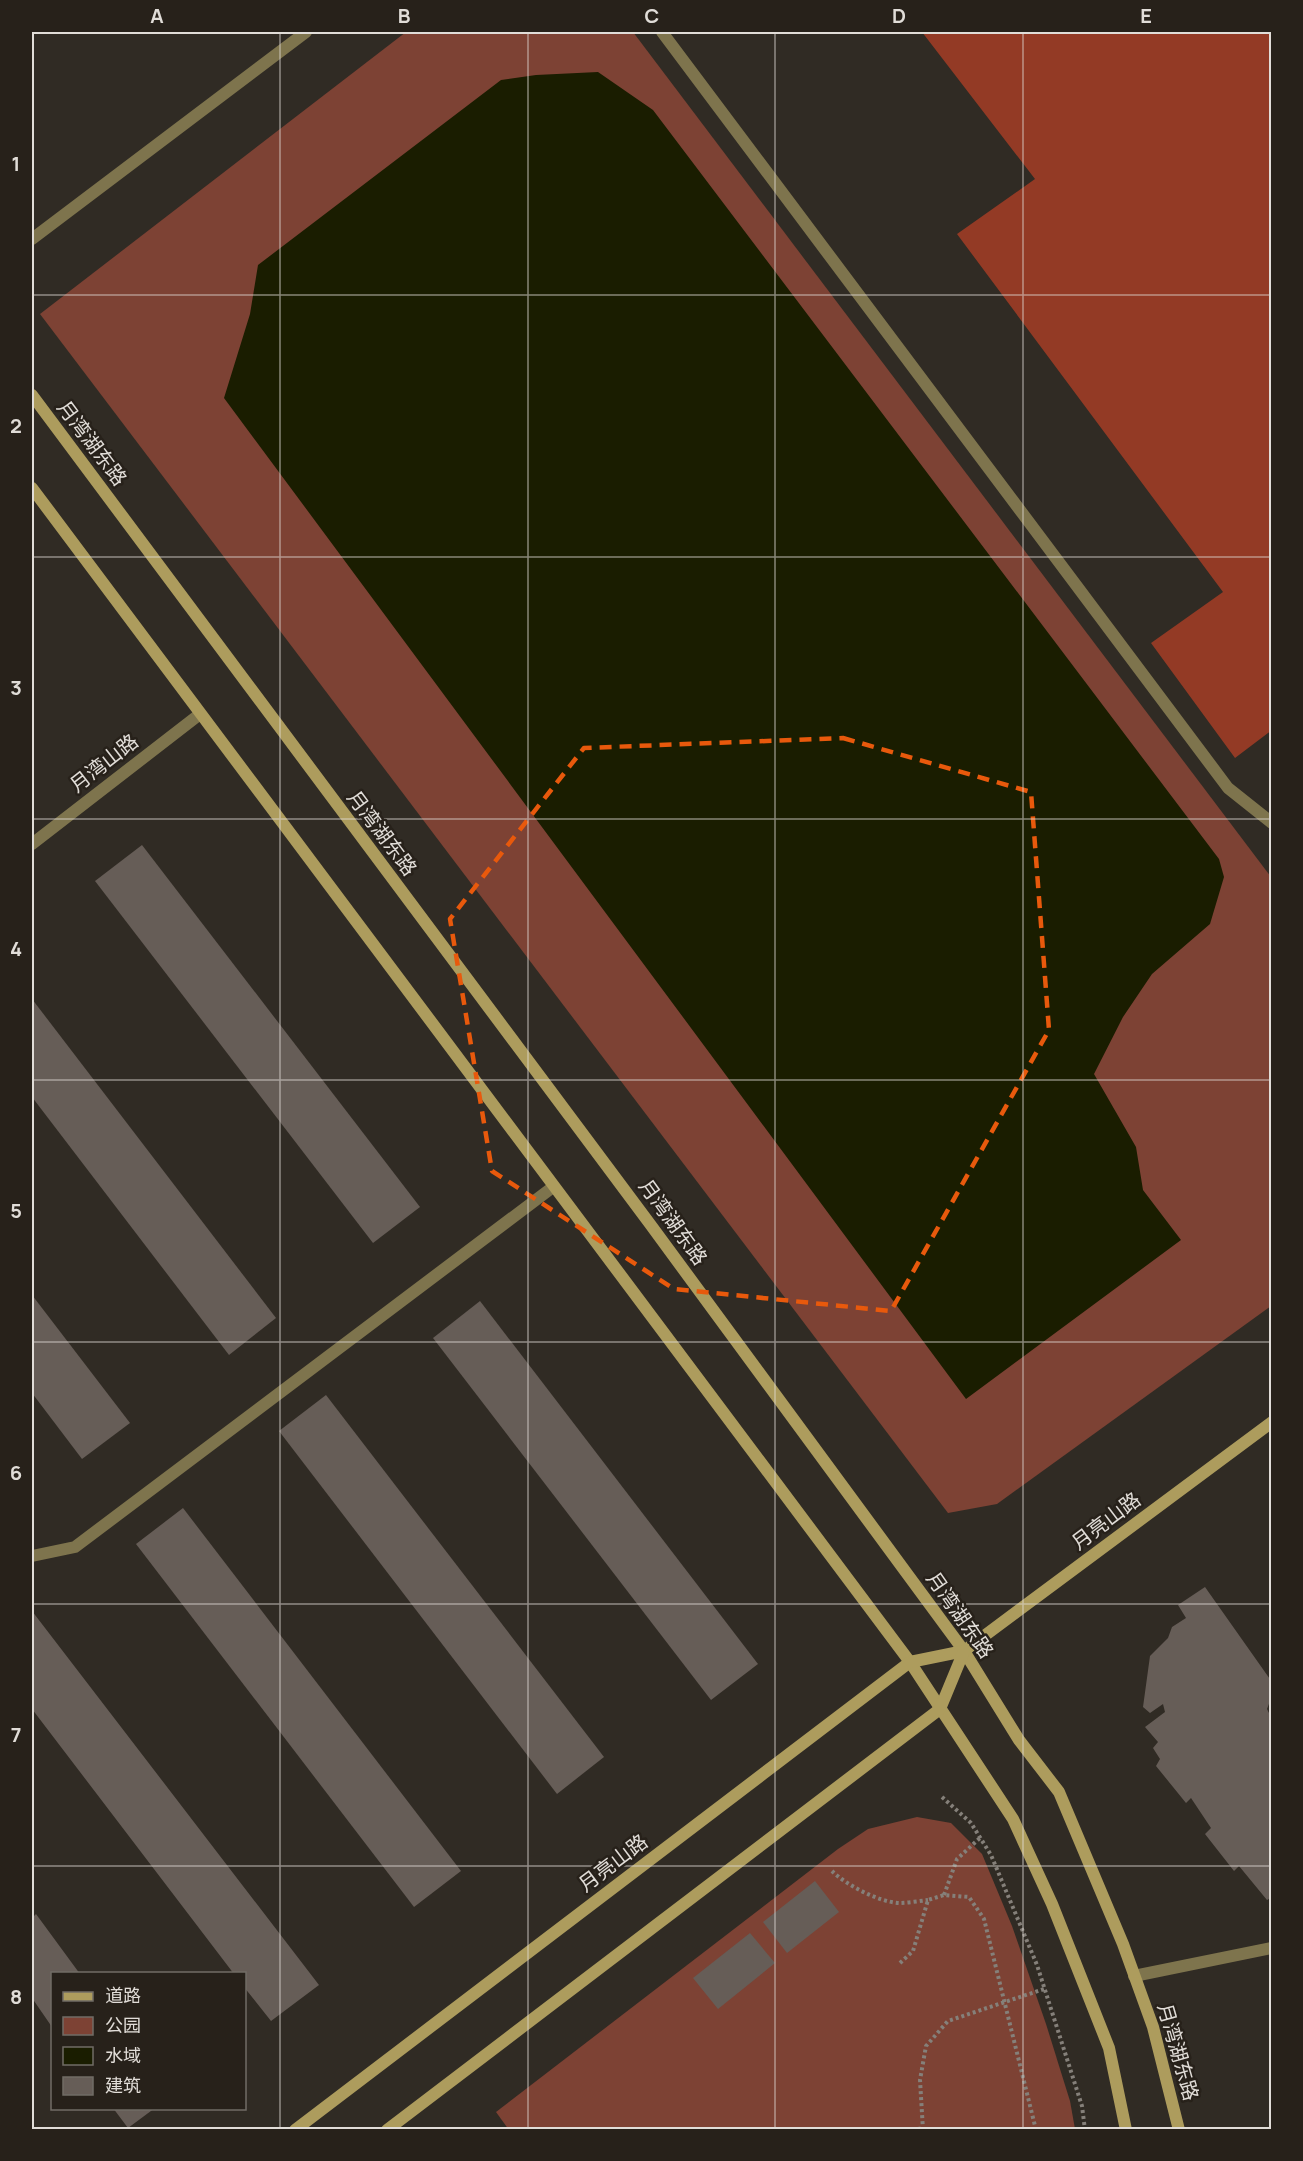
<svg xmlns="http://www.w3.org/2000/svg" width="1303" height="2161" viewBox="0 0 1303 2161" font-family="Manrope,'Noto Sans SC',sans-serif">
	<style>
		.green { fill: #7d4234 }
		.forest { fill: #933a25 }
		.water { fill: #1a1d00 }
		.building { fill: #665d57 }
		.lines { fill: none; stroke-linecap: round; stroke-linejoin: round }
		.path { stroke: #85807a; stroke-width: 4; stroke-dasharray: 3 3; stroke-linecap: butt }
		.street { stroke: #7e744d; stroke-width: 12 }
		.secondary { stroke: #ad9c5d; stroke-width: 12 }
		.marked { fill: none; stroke: #e8590c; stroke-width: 4.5; stroke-dasharray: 12 8; stroke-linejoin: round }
		.grid { fill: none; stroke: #e1ddd8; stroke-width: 1.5; stroke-opacity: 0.55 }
		.labels { text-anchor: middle; stroke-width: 5; stroke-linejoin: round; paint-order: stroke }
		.street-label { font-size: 20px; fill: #e1ddd8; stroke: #27211a }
		.neatline { fill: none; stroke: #e1ddd8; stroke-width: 2 }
		.grid-label { font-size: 20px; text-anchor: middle; font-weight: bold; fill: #e1ddd8 }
	</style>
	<rect width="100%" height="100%" fill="#302b24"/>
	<g class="green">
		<polygon points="406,32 633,32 1271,877 1271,1306 997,1504 948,1513 40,314"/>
		<polygon points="917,1817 951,1823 982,1854 1012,1926 1046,2024 1070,2101 1075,2129 509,2130 496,2112 838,1849 868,1829"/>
	</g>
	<polygon class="forest" points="922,32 1271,32 1272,730 1235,758 1151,643 1223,592 957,234 1035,179"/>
	<polygon class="water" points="598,72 653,110 1219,859 1224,877 1210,924 1152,974 1123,1017 1094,1074 1136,1147 1143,1190 1181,1240 966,1399 224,398 250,314 258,265 501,80 536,75"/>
	<g class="building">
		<polygon points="142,845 420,1207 373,1243 95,881"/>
		<polygon points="32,999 276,1318 229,1355 32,1097"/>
		<polygon points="32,1295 130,1423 82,1459 32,1393"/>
		<polygon points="480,1301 758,1664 711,1700 433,1338"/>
		<polygon points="326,1395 604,1757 557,1794 279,1431"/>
		<polygon points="183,1508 461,1871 414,1907 136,1544"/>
		<polygon points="1205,1587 1272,1682 1272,1696 1267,1709 1272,1719 1272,1897 1267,1900 1239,1866 1234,1871 1205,1834 1211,1828 1191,1798 1186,1803 1156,1766 1160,1759 1153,1748 1158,1742 1145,1727 1165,1712 1163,1704 1150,1713 1143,1707 1150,1656 1168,1638 1172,1627 1186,1618 1178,1605"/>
		<polygon points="32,1611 319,1985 271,2021 244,1987 244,1974 234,1974 32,1709"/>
		<polygon points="815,1881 839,1912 787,1953 763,1922"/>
		<polygon points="36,1914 80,1974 52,1974 52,2027 32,1998 32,1918"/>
		<polygon points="750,1933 775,1963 718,2009 693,1978"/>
		<polygon points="113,2108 155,2108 128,2128"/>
	</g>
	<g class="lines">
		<g class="path">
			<polyline points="942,1797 971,1823 991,1855 1037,1965 1082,2106 1085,2130"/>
			<path d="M832,1871C846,1885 879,1902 899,1903C908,1903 919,1901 928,1900"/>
			<polyline points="944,1895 957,1859 980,1838"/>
			<polyline points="900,1963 913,1951 928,1900 944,1895 969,1897 984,1919 1036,2130"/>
			<polyline points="912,2130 923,2128"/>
			<polyline points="923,2130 920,2080 926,2046 948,2021 1044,1989"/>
		</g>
		<g class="street">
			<polyline points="662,32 1228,788 1272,823"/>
			<polyline points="32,239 306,32"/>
			<polyline points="32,844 200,714"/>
			<polyline points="32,1556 75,1547 553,1187"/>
			<polyline points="1134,1976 1272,1948"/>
		</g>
		<g class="secondary">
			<polyline points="32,395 650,1224 908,1575 964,1651 1019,1740 1059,1792 1123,1944 1153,2027 1179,2130"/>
			<polyline points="32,488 910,1662 1013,1819 1052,1904 1109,2048 1126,2130"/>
			<polyline points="295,2130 910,1662 964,1651 1272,1422"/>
			<polyline points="387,2130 940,1709 964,1651"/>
		</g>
	</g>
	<path class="marked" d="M843,738L1031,792L1049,1030L891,1311L674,1289L492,1171L450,919L584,748Z"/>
	<path class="grid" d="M280,32V2130M528,32V2130M775,32V2130M1023,32V2130M32,295H1272M32,557H1272M32,819H1272M32,1080H1272M32,1342H1272M32,1604H1272M32,1866H1272"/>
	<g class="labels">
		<g class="street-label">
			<text transform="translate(92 443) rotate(53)" y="7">月湾湖东路</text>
			<text transform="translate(104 763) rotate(-38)" y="7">月湾山路</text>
			<text transform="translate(382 833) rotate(53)" y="7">月湾湖东路</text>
			<text transform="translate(673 1222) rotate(54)" y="7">月湾湖东路</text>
			<text transform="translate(1106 1521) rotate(-37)" y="7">月亮山路</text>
			<text transform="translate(960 1615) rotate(55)" y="7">月湾湖东路</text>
			<text transform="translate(613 1863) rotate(-37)" y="7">月亮山路</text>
			<text transform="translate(1178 2052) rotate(74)" y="7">月湾湖东路</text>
		</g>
	</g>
	<rect width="1303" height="2161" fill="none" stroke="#27211a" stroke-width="66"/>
	<rect x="51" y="1972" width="195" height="138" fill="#27211a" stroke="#716c66" stroke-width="1.5"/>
	<rect x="63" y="1992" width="30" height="9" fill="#ad9c5d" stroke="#716c66" stroke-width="1.5"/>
	<text x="105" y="2002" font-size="18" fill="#e1ddd8">道路</text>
	<rect x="63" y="2017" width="30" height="18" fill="#7d4234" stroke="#716c66" stroke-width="1.5"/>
	<text x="105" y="2032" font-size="18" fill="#e1ddd8">公园</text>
	<rect x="63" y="2047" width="30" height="18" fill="#1a1d00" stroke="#716c66" stroke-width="1.5"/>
	<text x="105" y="2062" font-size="18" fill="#e1ddd8">水域</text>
	<rect x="63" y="2077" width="30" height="18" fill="#665d57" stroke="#716c66" stroke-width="1.5"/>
	<text x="105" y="2092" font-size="18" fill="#e1ddd8">建筑</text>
	<rect x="33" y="33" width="1237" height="2095" class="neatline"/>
	<g class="grid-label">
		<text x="157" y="23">A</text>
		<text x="404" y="23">B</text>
		<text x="652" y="23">C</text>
		<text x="899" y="23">D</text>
		<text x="1146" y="23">E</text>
		<text x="16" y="171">1</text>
		<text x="16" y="433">2</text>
		<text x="16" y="695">3</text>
		<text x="16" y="956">4</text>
		<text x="16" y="1218">5</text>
		<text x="16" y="1480">6</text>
		<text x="16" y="1742">7</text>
		<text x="16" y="2004">8</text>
	</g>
</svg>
